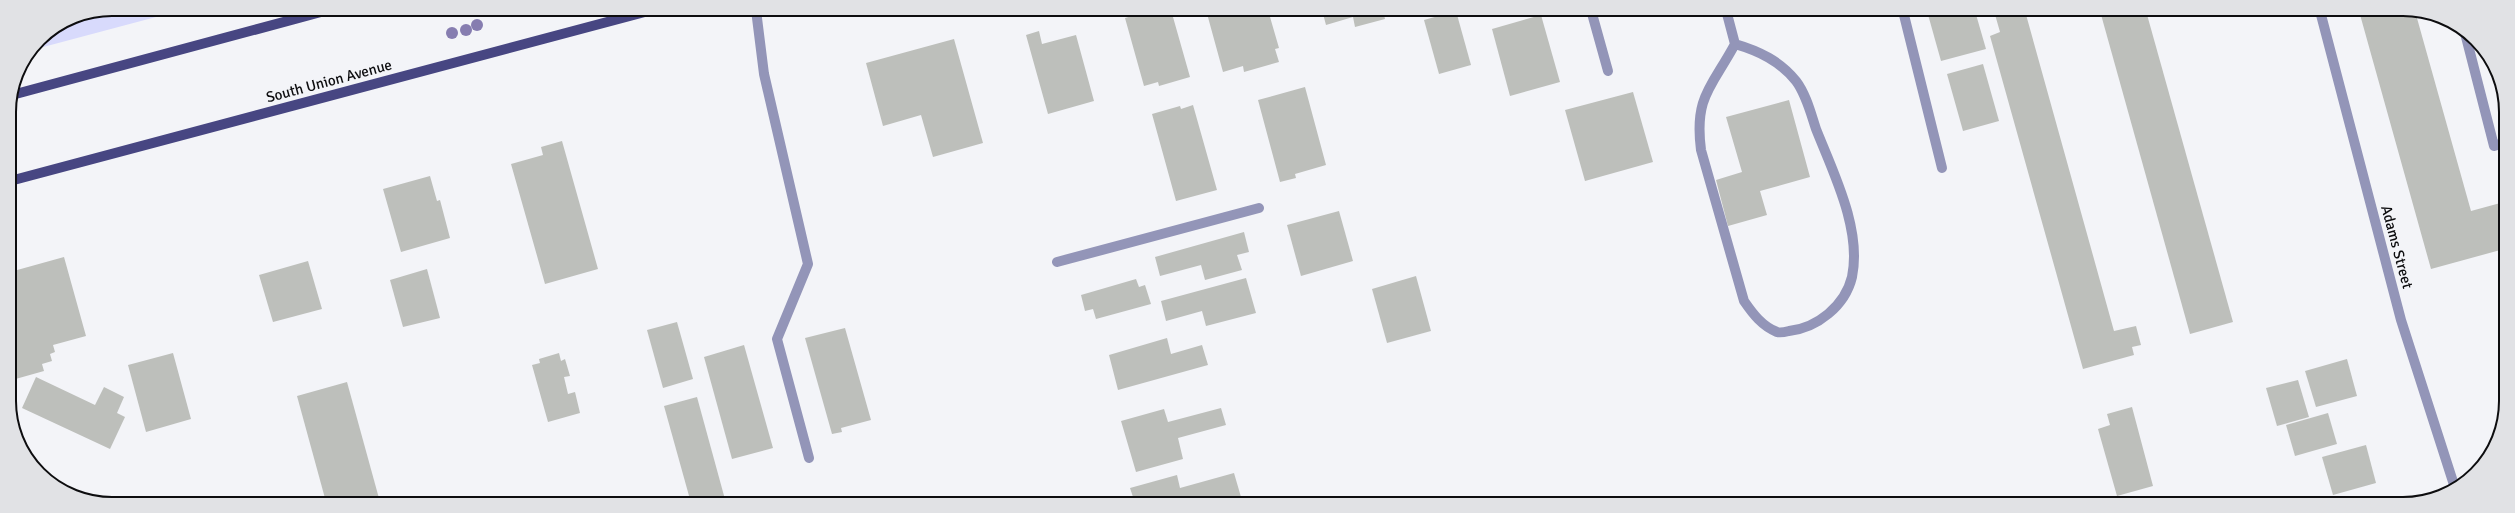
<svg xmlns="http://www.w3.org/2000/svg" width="2515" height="513" viewBox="0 0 2515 513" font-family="Signika,sans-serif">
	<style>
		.green { fill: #d8dafc }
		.building { fill: #bdbfbb }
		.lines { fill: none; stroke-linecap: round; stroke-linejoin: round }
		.service { stroke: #9395b8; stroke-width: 10 }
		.minor { stroke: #9395b8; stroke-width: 10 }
		.primary { stroke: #474682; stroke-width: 10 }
		.tree { fill: #867db0 }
		.labels { text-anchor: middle; stroke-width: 3; stroke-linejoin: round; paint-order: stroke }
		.street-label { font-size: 15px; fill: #0d0d0f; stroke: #f3f4f8 }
		.rim { fill: none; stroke: #0d0d0f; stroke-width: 2 }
	</style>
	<rect width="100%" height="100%" fill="#f3f4f8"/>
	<path class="green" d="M112,9H186L32,50C52,21 80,15 112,9Z"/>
	<g class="building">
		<polygon points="1152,10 1171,10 1190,77 1159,86 1158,82 1144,86 1125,18"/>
		<polygon points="1206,10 1268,10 1279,48 1275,49 1279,62 1244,72 1243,66 1223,72"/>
		<polygon points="1322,10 1383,10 1385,19 1355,27 1353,17 1326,25"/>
		<polygon points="1456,11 1471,65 1439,74 1424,20"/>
		<polygon points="1927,11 1975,11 1986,49 1941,61"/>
		<polygon points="1994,11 2025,11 2114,331 2136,326 2141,345 2132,347 2134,355 2083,369 1990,36 2000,32"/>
		<polygon points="2100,11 2146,11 2233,322 2190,334"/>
		<polygon points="2359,11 2415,11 2471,211 2504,202 2504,249 2431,269"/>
		<polygon points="1541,15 1560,82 1510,96 1492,29"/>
		<polygon points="1039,31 1042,44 1076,35 1094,101 1048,114 1026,35"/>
		<polygon points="954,39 983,143 933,157 921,115 883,126 866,63"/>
		<polygon points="1983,64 1999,121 1963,131 1947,74"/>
		<polygon points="1305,87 1326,165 1295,174 1296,178 1280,182 1258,100"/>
		<polygon points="1633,92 1653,162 1585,181 1565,110"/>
		<polygon points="1789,100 1810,177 1760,191 1767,215 1728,226 1716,180 1742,172 1726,117"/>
		<polygon points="1193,105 1217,190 1176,201 1152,114 1180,106 1181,109"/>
		<polygon points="562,141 598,269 545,284 511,164 543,155 541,147"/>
		<polygon points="430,176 437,201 440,200 450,238 401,252 383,189"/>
		<polygon points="1339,211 1353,261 1301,276 1287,225"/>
		<polygon points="1244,232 1249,252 1237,255 1242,270 1205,280 1201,265 1160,276 1155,257"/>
		<polygon points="64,257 86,336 53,345 55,352 50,354 52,361 42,364 44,371 12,380 10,272"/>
		<polygon points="308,261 322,309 273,322 259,275"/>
		<polygon points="427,269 440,318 403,327 390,280"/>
		<polygon points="1416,276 1431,331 1387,343 1372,289"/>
		<polygon points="1246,278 1256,313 1206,326 1202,311 1166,321 1161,301"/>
		<polygon points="1136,279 1139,287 1145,285 1151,304 1096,319 1093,309 1085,311 1081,295"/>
		<polygon points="677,322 693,379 663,388 647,330"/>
		<polygon points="845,328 871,420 841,428 842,432 832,434 805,338"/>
		<polygon points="1167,338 1171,354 1202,345 1208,365 1118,390 1109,355"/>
		<polygon points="744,345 773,448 732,459 704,357"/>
		<polygon points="2504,351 2504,372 2498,353"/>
		<polygon points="173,353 191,419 146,432 128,365"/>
		<polygon points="559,353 561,361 565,359 570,376 564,377 568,394 575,392 580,413 548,422 532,365 540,363 539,359"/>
		<polygon points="2347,359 2357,396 2316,407 2305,371"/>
		<polygon points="36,377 95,405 104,387 124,397 117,413 125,417 110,449 22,408"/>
		<polygon points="2298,380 2309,417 2277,426 2266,388"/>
		<polygon points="347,382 380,502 326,502 297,396"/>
		<polygon points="697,397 726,503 691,503 664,406"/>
		<polygon points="2132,407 2153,486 2117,496 2098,429 2110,425 2107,414"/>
		<polygon points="1221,408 1226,425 1178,438 1183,459 1136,472 1121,421 1164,409 1168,422"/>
		<polygon points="2328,413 2337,444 2295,456 2286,425"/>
		<polygon points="2366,445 2376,483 2333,495 2322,457"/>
		<polygon points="1234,473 1241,497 1220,503 1135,503 1130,488 1177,475 1180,488"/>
	</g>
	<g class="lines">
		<g class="service">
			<polyline points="756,10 764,74 808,264 777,339 809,458"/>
			<polyline points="1591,10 1608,71"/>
			<path d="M1726,10L1735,44C1712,87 1694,96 1701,150L1744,301C1753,314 1762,326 1777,332C1780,333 1785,332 1789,331C1817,328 1845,306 1852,277C1862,229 1833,172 1816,129C1811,114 1806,94 1796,81C1780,61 1759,51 1735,44"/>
			<polyline points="1903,11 1942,168"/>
			<polyline points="2465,33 2494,146 2504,143"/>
			<polyline points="1057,262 1259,208"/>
		</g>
		<polyline class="minor" points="2320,11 2401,320 2455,488"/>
		<g class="primary">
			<polyline points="12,95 332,9"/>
			<polyline points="10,181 656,9"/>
		</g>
	</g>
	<g class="tree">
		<circle cx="477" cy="25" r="6"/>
		<circle cx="466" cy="30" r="6"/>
		<circle cx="452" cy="33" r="6"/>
	</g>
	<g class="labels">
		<g class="street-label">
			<text transform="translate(329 81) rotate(-15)" y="5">South Union Avenue</text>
			<text transform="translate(2397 247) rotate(75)" y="5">Adams Street</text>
		</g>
	</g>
	<path d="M0 0H2515V513H0ZM112 16H2403A96 96 0 0 1 2499 112V401A96 96 0 0 1 2403 497H112A96 96 0 0 1 16 401V112A96 96 0 0 1 112 16Z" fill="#e1e2e5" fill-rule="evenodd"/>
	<path class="rim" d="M112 16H2403A96 96 0 0 1 2499 112V401A96 96 0 0 1 2403 497H112A96 96 0 0 1 16 401V112A96 96 0 0 1 112 16Z"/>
</svg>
